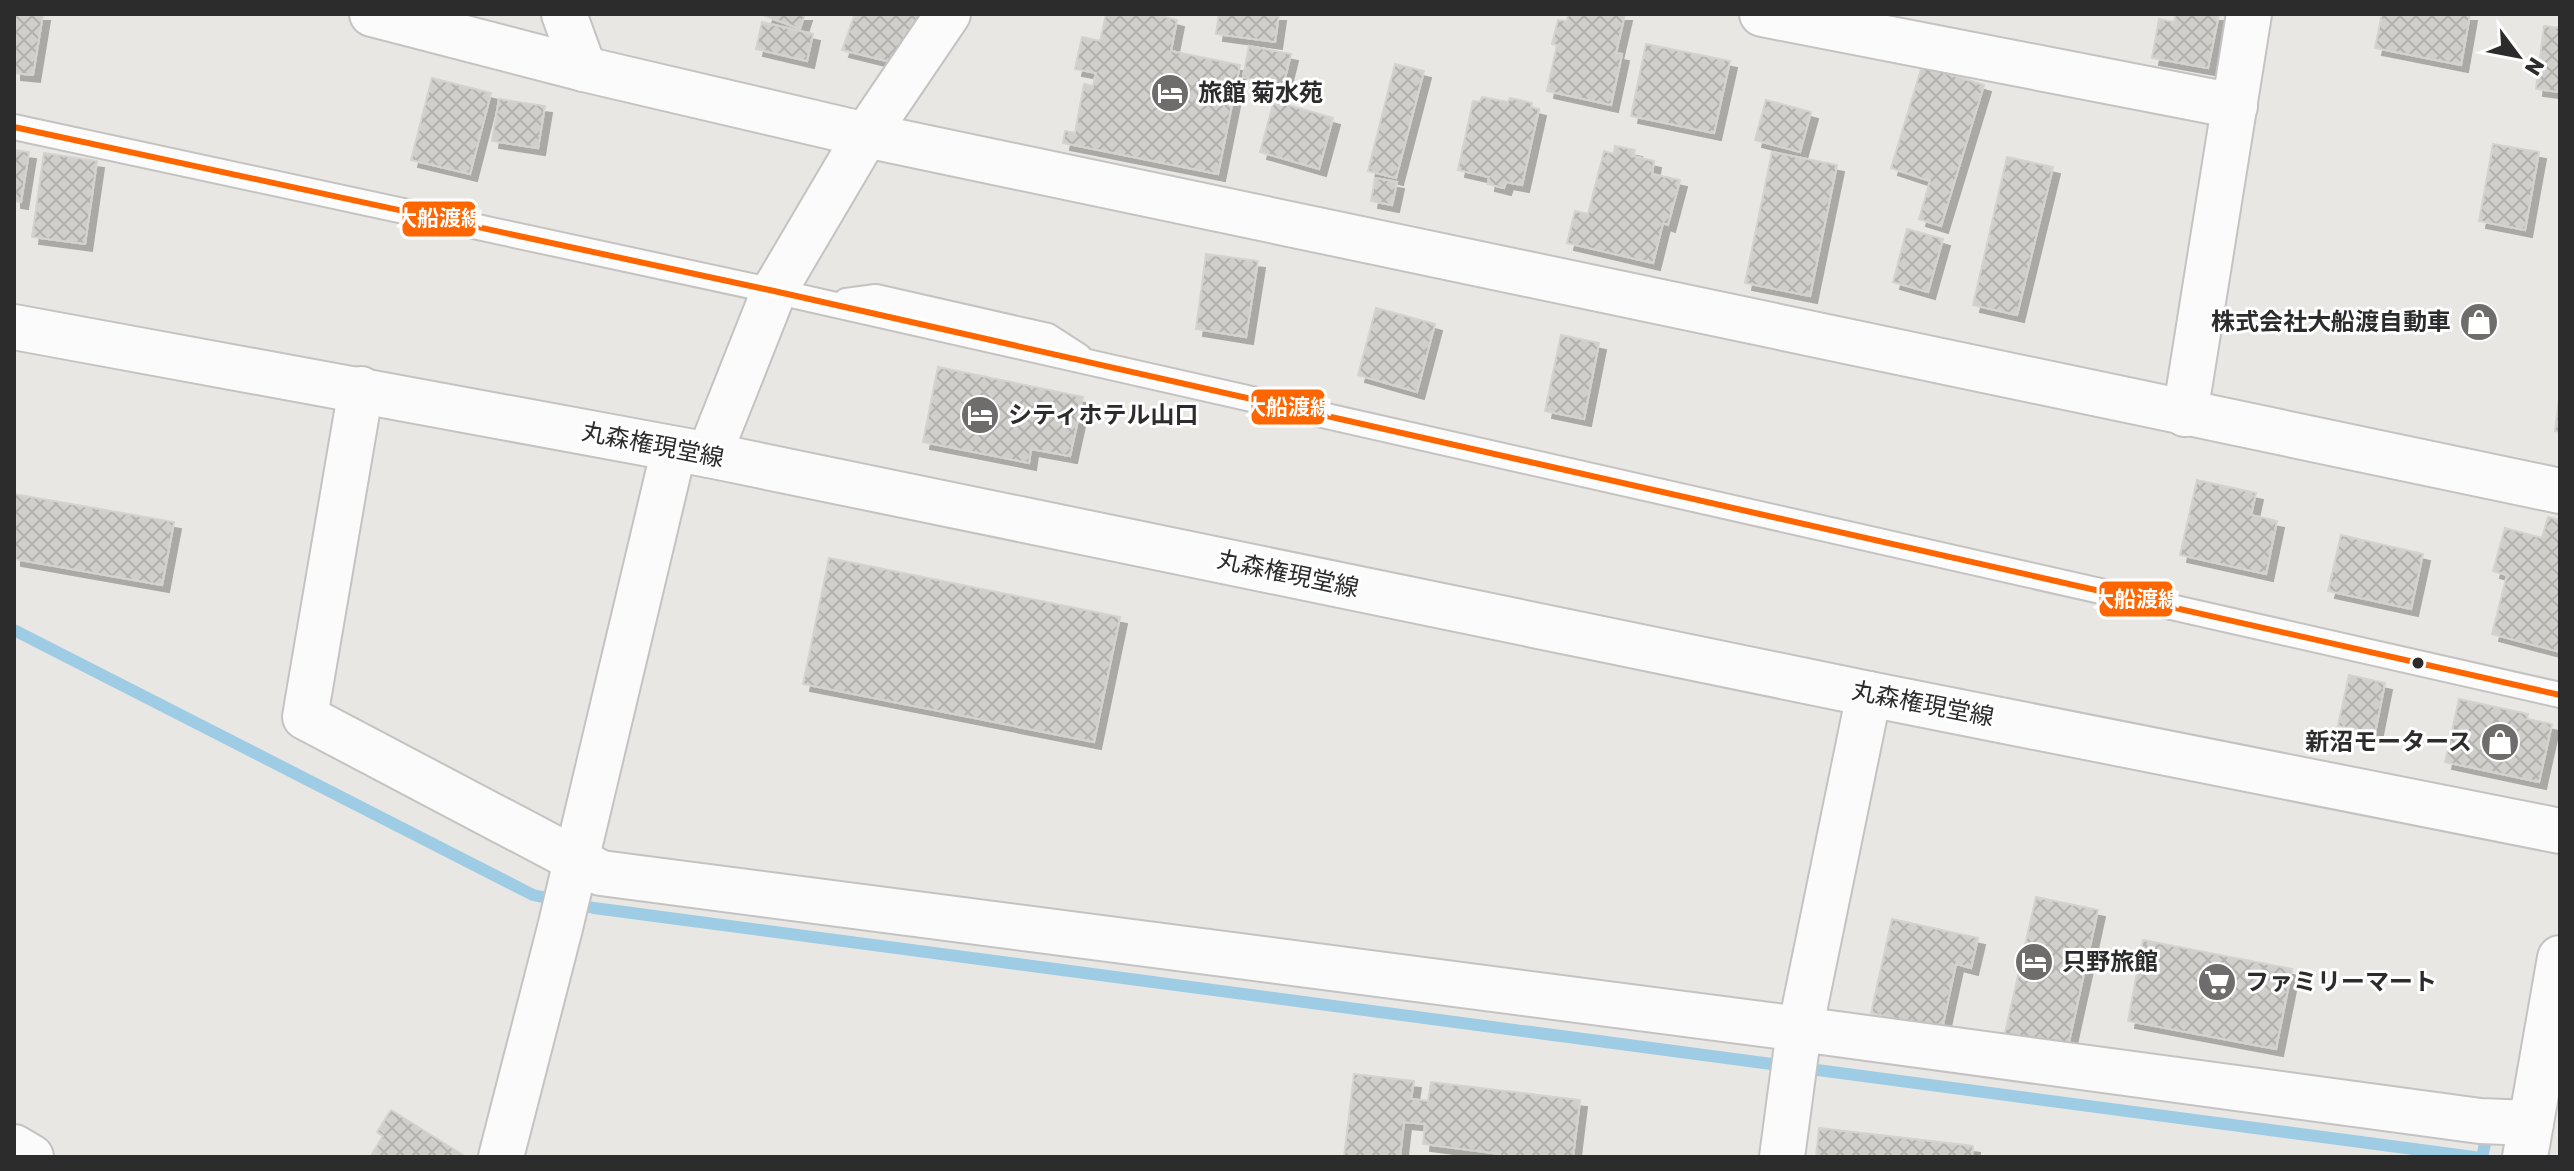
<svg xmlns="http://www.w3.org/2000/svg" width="2574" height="1171" viewBox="0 0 2574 1171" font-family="Rubik,'Noto Sans JP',sans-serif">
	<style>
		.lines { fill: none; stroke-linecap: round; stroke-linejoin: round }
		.stream { stroke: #9dcce4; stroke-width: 12 }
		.building { fill: url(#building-cross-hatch); stroke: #d4d3cf; stroke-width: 2; filter: url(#shadow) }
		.service-casing { stroke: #c4c3c2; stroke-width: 28 }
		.minor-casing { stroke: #c4c3c2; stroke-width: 48 }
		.tertiary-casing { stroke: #c4c3c2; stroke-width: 48 }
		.secondary-casing { stroke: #c4c3c2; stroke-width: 48 }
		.service { stroke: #fcfbfb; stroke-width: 24 }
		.minor { stroke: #fcfbfb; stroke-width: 44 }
		.tertiary { stroke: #fcfbfb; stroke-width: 44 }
		.secondary { stroke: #fcfbfb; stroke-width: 44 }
		.bus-1-casing { stroke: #fff; stroke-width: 12 }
		.bus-1 { stroke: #f60; stroke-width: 6 }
		.bus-dot { fill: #2c2c2c; stroke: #fff; stroke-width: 3 }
		.labels { text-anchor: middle; stroke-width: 6; stroke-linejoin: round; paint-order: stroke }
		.poi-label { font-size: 24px; font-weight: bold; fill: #2c2c2c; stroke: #fff; text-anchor: start }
		.street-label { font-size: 24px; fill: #2c2c2c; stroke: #fff }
		.line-badge { stroke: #fff; stroke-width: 3 }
		.badge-label { font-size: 22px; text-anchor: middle; font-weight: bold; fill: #fff }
	</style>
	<defs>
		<pattern id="building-cross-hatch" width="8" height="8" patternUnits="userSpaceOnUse" patternTransform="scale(2)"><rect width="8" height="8" fill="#d1cfcc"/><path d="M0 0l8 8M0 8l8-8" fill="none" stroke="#b4b2af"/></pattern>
		<filter id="shadow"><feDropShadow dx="7" dy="7" stdDeviation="0" flood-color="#0004"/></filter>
	</defs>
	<rect width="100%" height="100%" fill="#e9e7e3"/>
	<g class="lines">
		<g class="stream">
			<polyline points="14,630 533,895 594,908 2474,1157"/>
			<polyline points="2482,1157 2487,1135"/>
		</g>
	</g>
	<g class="building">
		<polygon points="14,14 43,14 33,75 14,73"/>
		<polygon points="766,14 805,14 800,29 765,16"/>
		<polygon points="855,14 920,14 895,63 842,50"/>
		<polygon points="1106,14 1154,14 1177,20 1171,51 1240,65 1218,174 1063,143 1065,131 1075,133 1084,84 1093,86 1096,73 1075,69 1082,37 1100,41"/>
		<polygon points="1219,14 1279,14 1275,42 1216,34"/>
		<polygon points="1568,14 1625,14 1616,53 1622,54 1611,105 1547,91 1557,45 1552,44 1558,20 1567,21"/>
		<polygon points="2176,14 2219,14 2208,68 2152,58 2159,19 2174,22"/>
		<polygon points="2382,14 2470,14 2461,65 2375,48"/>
		<polygon points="762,22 813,34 807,61 756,49"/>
		<polygon points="2544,26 2560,28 2560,92 2536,89"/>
		<polygon points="1646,44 1730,61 1714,133 1631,116"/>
		<polygon points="1249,46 1291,54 1283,86 1243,77"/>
		<polygon points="1395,64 1424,71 1396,178 1368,171"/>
		<polygon points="1922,66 1984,85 1941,226 1919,219 1930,181 1891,168"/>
		<polygon points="432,78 491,93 470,174 411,160"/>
		<polygon points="1482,97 1508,102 1510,98 1532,103 1531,107 1539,109 1522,185 1506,182 1504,188 1488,184 1489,177 1458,170 1473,101 1480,102"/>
		<polygon points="499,99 545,106 538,148 492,141"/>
		<polygon points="1766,100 1811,112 1800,152 1755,140"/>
		<polygon points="1274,101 1333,118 1319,169 1260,152"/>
		<polygon points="2493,144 2539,152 2525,230 2479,221"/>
		<polygon points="1615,146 1635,150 1633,156 1654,161 1652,174 1680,180 1668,225 1663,223 1653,263 1567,243 1575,211 1588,214 1604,151 1614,154"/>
		<polygon points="14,150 29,152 21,202 14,201"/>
		<polygon points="1772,152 1837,165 1810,296 1745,283"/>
		<polygon points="44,153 97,161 85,244 32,237"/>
		<polygon points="2007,157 2053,167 2017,315 1973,305"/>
		<polygon points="1375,178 1397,182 1392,205 1371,201"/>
		<polygon points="1907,229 1943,239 1928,292 1893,282"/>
		<polygon points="1206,254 1258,261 1246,337 1196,329"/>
		<polygon points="1376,308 1435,324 1417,392 1358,375"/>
		<polygon points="1561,335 1599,343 1584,419 1545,411"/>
		<polygon points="938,367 1083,397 1070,456 1031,449 1029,463 923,442"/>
		<polygon points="2559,399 2560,399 2560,432 2555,431"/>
		<polygon points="2197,480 2256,493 2251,515 2277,521 2266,574 2180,555"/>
		<polygon points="14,494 174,522 162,585 14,559"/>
		<polygon points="2548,517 2560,520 2560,652 2492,634 2507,575 2493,571 2505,528 2542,538"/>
		<polygon points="2341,535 2423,554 2411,609 2328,591"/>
		<polygon points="829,558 1120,617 1094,742 803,684"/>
		<polygon points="2349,675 2385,683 2375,733 2338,726"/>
		<polygon points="2459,699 2528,714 2527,719 2552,724 2539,782 2445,762"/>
		<polygon points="2036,897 2098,910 2067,1051 2004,1037"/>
		<polygon points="1892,919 1978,938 1971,968 1956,964 1942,1029 1871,1013"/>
		<polygon points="2143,940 2292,969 2276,1049 2128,1021"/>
		<polygon points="1354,1074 1414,1081 1411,1099 1428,1101 1431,1082 1580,1100 1573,1157 1500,1157 1500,1154 1423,1144 1425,1124 1404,1122 1400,1157 1344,1157"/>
		<polygon points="391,1110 463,1155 462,1157 370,1157 383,1136 377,1132"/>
		<polygon points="1819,1128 1973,1146 1972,1157 1816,1157"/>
	</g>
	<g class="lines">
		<g class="service-casing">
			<g id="service">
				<polyline points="14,127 774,291 2560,695"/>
				<polyline points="846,301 876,297 1048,336 1079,356"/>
			</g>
		</g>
		<g class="minor-casing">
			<g id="minor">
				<polyline points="372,14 584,69 866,135 2560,491"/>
				<polyline points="564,14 584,69"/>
				<polyline points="1762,14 2235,106"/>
				<polyline points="361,389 305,717 601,873 1800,1029 2480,1121 2531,1123"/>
				<polyline points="2185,414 2249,14"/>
				<polyline points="709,455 774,291 866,135 948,14"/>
				<polyline points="501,1157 560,928 674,449"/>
				<polyline points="1782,1157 1797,1045 1869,694"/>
			</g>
		</g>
		<g class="tertiary-casing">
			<g id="tertiary">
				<polyline points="14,1147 31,1157"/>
				<polyline points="2525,1157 2560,958"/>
			</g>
		</g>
		<g class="secondary-casing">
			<polyline id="secondary" points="14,327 709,455 1869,694 2560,831"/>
		</g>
		<use href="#service" class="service"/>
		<use href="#minor" class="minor"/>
		<use href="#tertiary" class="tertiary"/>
		<use href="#secondary" class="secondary"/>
		<g class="bus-1-casing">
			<polyline id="bus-1" points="14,127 774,291 2560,695"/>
		</g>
		<use href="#bus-1" class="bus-1"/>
	</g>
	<defs>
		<g id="hotel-disc" transform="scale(2)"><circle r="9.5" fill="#6e6d6c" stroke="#fff"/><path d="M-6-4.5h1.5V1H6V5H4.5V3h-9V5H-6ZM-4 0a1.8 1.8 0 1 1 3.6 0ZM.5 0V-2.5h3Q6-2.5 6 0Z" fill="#fff"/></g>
		<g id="shop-disc" transform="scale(2)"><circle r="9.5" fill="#6e6d6c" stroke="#fff"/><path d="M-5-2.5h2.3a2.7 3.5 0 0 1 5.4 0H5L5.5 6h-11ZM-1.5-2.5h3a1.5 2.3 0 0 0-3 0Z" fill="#fff"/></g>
		<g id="supermarket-disc" transform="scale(2)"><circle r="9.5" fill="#6e6d6c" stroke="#fff"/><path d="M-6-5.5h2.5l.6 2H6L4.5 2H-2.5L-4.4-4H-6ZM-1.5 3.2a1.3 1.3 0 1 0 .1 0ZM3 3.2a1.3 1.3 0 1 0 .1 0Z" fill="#fff"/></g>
	</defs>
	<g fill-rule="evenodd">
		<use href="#hotel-disc" x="1170" y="93"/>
		<use href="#shop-disc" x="2479" y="322"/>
		<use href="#hotel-disc" x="980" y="415"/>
		<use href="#shop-disc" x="2500" y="742"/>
		<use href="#hotel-disc" x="2034" y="962"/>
		<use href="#supermarket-disc" x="2217" y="982"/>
	</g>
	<circle class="bus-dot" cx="2418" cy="663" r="7"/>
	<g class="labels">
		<g class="poi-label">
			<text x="1198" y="101">旅館 菊水苑</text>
			<text x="2451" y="330" text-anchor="end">株式会社大船渡自動車</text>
			<text x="1008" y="423">シティホテル山口</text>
			<text x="2472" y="750" text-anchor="end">新沼モータース</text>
			<text x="2062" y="970">只野旅館</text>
			<text x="2245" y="990">ファミリーマート</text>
		</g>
		<g class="street-label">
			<text transform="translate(653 445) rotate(11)" y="8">丸森権現堂線</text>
			<text transform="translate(1288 574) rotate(12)" y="8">丸森権現堂線</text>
			<text transform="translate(1923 704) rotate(11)" y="8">丸森権現堂線</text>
		</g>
	</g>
	<g class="line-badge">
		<rect x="401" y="200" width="76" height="38" rx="8" fill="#f60"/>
		<rect x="1250" y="388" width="76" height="38" rx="8" fill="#f60"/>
		<rect x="2098" y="580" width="76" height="38" rx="8" fill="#f60"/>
	</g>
	<g class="badge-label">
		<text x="439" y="226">大船渡線</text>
		<text x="1288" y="415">大船渡線</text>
		<text x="2136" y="607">大船渡線</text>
	</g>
	<rect width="2574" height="1171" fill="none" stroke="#2c2c2c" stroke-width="32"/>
	<g transform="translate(2518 56) rotate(122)" stroke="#ffffff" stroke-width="6" paint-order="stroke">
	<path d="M0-6L14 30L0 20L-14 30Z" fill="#2c2c2c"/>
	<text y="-12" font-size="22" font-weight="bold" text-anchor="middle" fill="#2c2c2c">N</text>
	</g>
</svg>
